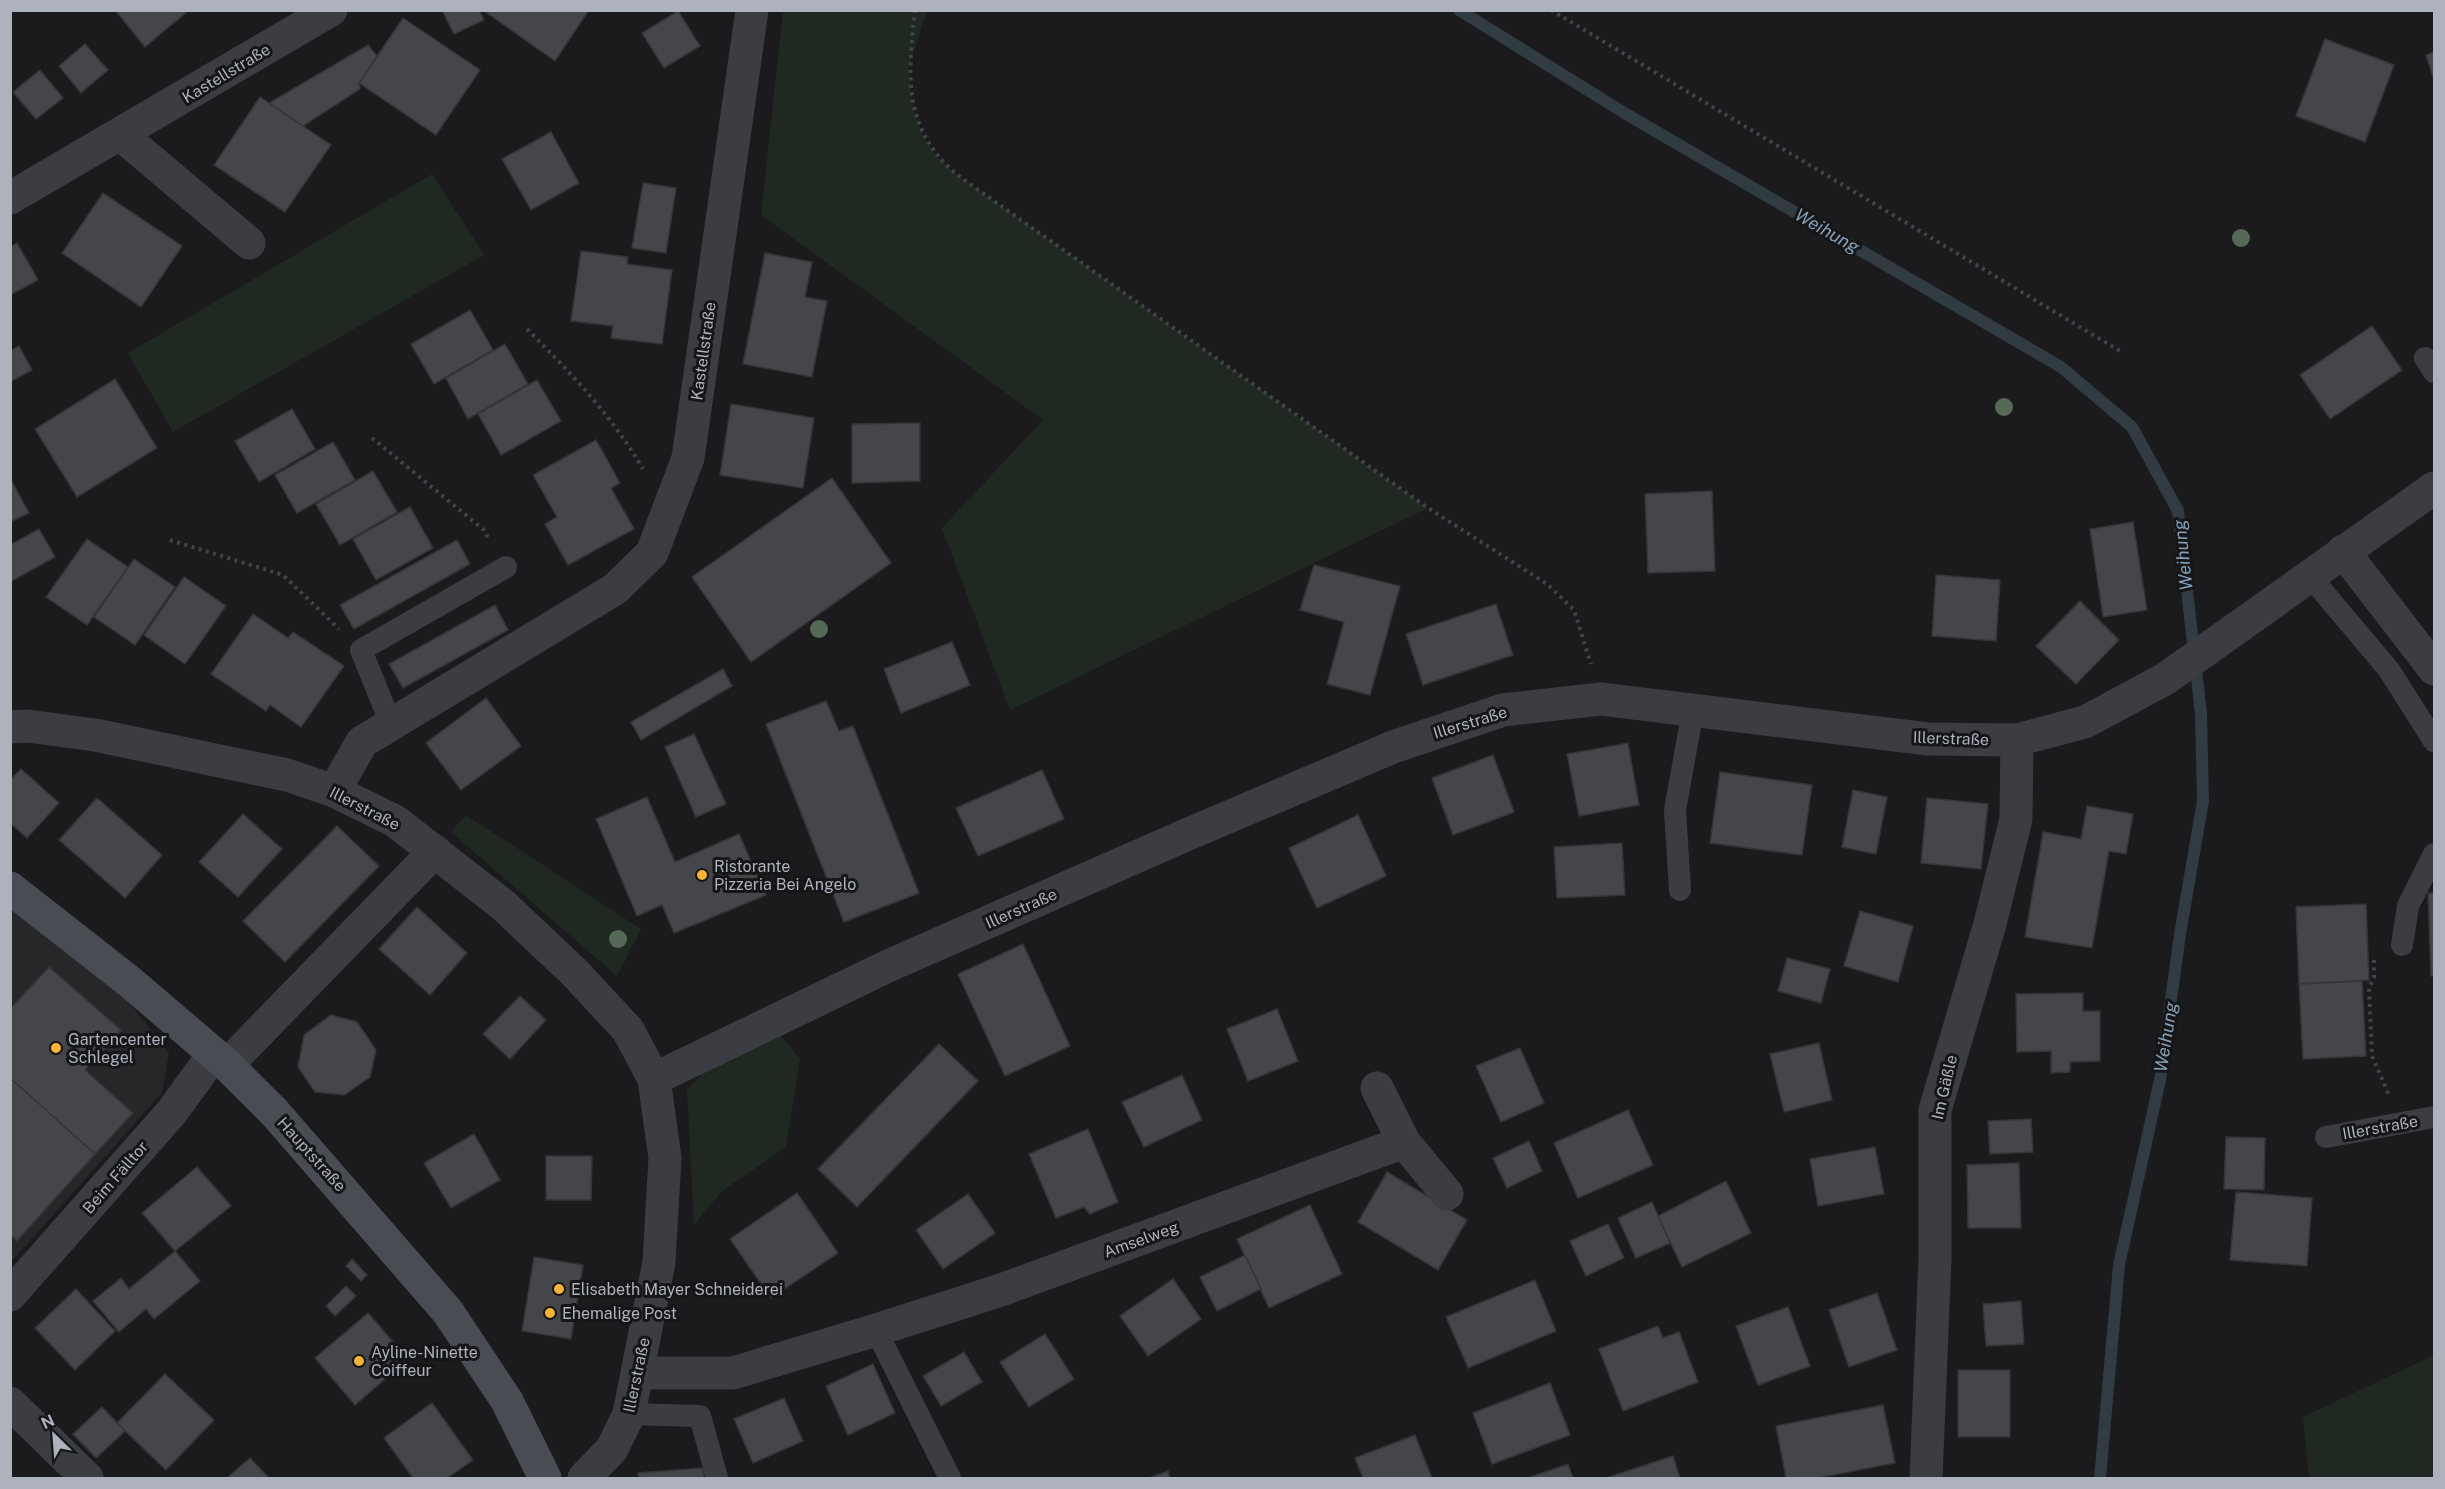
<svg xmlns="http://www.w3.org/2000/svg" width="2445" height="1489" viewBox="0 0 2445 1489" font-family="'Public Sans',sans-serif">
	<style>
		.built { fill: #27272a }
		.green { fill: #202921 }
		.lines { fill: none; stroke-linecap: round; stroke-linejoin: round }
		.stream { stroke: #303b42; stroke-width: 12 }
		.building { fill: #45464a; stroke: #353539; stroke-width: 1.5 }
		.path { stroke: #42444a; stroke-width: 4; stroke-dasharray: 3 4.5; stroke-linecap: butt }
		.service { stroke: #3c3d43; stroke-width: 22 }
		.minor { stroke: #3c3d43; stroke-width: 33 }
		.secondary { stroke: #494c53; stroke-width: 33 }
		.tree { fill: #556956 }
		.poi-dot { fill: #f9b337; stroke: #161618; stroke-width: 2 }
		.labels { text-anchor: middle; stroke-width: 6; stroke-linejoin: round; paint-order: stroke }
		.street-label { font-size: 16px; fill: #adb2bd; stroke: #161618 }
		.poi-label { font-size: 16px; fill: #adb2bd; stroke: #161618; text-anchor: start }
		.water-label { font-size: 18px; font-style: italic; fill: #84a1b8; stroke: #161618 }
	</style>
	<rect width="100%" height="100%" fill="#1b1b1d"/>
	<polygon class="built" points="11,906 122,994 169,1052 162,1093 11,1262"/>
	<g class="green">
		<polygon points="783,11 927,11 908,69 914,111 923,136 938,158 956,174 1428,508 1010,710 942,528 1043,420 761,215"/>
		<polygon points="432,174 484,255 173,432 128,353"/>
		<polygon points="466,815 641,929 617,976 451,832"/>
		<polygon points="780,1034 800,1059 786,1147 722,1191 694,1225 687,1089 717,1059"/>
		<polygon points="2434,1355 2434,1478 2309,1478 2303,1417"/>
	</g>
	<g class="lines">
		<polyline class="stream" points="1459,10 1626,114 2061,367 2132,427 2178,511 2201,714 2203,801 2180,934 2160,1080 2119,1265 2100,1478"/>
	</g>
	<g class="building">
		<polygon points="115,10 189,10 145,47"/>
		<polygon points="442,10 479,10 484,20 454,34"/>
		<polygon points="483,10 589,10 555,61"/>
		<polygon points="678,11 700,46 664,68 642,33"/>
		<polygon points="403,18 480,70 436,135 359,83"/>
		<polygon points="2325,39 2394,65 2365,142 2296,116"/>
		<polygon points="85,44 108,70 81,93 59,66"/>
		<polygon points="368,45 377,56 359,83 360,89 303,126 269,103"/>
		<polygon points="2434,52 2434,80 2426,55"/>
		<polygon points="40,70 63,98 36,119 13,92"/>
		<polygon points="260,97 331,145 285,212 214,165"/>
		<polygon points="551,132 579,183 531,210 502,159"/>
		<polygon points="643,183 676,188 666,253 632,248"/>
		<polygon points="103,193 182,246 141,307 62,253"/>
		<polygon points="17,243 38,280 10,295 10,247"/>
		<polygon points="581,251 628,257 627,264 672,270 662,344 611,338 613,326 571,321"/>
		<polygon points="765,253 812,262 805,297 827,301 812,377 743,364"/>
		<polygon points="470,310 493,350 434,384 411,344"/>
		<polygon points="2372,326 2402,370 2330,419 2300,375"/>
		<polygon points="505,344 528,384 468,419 446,378"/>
		<polygon points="19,346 32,370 10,382 10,351"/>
		<polygon points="115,379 157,448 77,497 35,429"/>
		<polygon points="537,380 561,421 501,455 478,414"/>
		<polygon points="731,404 814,418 803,488 720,475"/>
		<polygon points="292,409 315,449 259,482 235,441"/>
		<polygon points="920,423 920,481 852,483 852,424"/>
		<polygon points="596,440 620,483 611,488 634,529 568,565 545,524 557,517 533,475"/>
		<polygon points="333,442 355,480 297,513 275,475"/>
		<polygon points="373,471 397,512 340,545 316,504"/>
		<polygon points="10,478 29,513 10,522"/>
		<polygon points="832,478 891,563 751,662 692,577"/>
		<polygon points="1712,491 1715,571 1648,573 1645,494"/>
		<polygon points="410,507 433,548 376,580 353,539"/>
		<polygon points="2133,522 2147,610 2103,617 2090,529"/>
		<polygon points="39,529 55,557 10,582 10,545"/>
		<polygon points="87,539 128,567 87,625 46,597"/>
		<polygon points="457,540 470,564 354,629 340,605"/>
		<polygon points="134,559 175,587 135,645 94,617"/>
		<polygon points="1314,565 1400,586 1370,695 1327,684 1344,622 1300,610"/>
		<polygon points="1936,575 2000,580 1996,641 1932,636"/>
		<polygon points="184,577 226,606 185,664 144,635"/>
		<polygon points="2080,601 2119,640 2076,684 2036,646"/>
		<polygon points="1496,604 1513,655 1423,685 1406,634"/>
		<polygon points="495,605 508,630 403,688 389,664"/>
		<polygon points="253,614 288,638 293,632 344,666 301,727 270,705 266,711 211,674"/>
		<polygon points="952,642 970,685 901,713 884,669"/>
		<polygon points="723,669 732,686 641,740 631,722"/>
		<polygon points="486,698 521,746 461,790 426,743"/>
		<polygon points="826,701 839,731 853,726 919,893 844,922 766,724"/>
		<polygon points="694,734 726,804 696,817 665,747"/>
		<polygon points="1628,743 1639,805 1579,816 1567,754"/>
		<polygon points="1493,755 1514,812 1453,835 1432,778"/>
		<polygon points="21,769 59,803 27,838 10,823 10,780"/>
		<polygon points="1042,770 1064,819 978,856 956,808"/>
		<polygon points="1720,772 1812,785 1802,855 1710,843"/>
		<polygon points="1853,790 1887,797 1876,854 1842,847"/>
		<polygon points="647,797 675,862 739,834 766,895 674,933 662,905 637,916 596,819"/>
		<polygon points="97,798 162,855 125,898 59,840"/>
		<polygon points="1927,798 1988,804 1981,869 1921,863"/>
		<polygon points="2087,806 2133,814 2126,854 2109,851 2092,948 2025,937 2043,832 2081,839"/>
		<polygon points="243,814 282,849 238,897 199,862"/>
		<polygon points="1358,815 1386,876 1317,908 1289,848"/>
		<polygon points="337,826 379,866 285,962 243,921"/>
		<polygon points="1622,843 1625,895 1557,898 1554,847"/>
		<polygon points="2428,893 2434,893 2434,976 2431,976"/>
		<polygon points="2366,904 2369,980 2299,984 2296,907"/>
		<polygon points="417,907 467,953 430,995 379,949"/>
		<polygon points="1860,911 1913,926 1898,982 1844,966"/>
		<polygon points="1023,944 1070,1046 1005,1076 958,974"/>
		<polygon points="1787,958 1830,969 1821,1003 1778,991"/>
		<polygon points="49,967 121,1030 85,1070 133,1113 95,1154 10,1078 10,1009"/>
		<polygon points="2362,981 2366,1056 2303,1059 2299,984"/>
		<polygon points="2083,993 2083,1011 2100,1011 2100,1061 2070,1062 2070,1072 2051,1073 2051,1051 2017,1052 2016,994"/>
		<polygon points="520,996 546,1020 510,1059 483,1034"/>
		<polygon points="1277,1009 1298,1061 1248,1081 1227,1029"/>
		<polygon points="331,1015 357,1022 376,1050 370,1077 344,1095 315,1092 298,1067 304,1035"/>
		<polygon points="1819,1043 1832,1100 1784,1112 1770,1054"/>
		<polygon points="939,1044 978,1081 857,1207 818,1169"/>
		<polygon points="1520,1048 1544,1103 1501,1122 1476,1066"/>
		<polygon points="1182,1075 1202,1120 1144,1147 1122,1102"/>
		<polygon points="10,1078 95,1154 17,1241 10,1234"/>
		<polygon points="1628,1110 1653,1165 1578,1198 1554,1143"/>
		<polygon points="2031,1119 2033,1152 1990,1154 1988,1121"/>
		<polygon points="1088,1129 1118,1202 1090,1214 1084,1207 1056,1218 1029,1154"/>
		<polygon points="474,1134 500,1180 451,1208 424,1163"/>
		<polygon points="2226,1137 2265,1138 2264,1190 2224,1189"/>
		<polygon points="1529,1141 1542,1171 1507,1188 1493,1158"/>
		<polygon points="1875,1147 1884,1194 1818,1206 1810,1159"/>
		<polygon points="546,1156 592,1156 591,1200 546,1200"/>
		<polygon points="2019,1163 2021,1228 1968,1228 1967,1165"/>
		<polygon points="197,1167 231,1206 175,1251 142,1213"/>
		<polygon points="1387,1172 1467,1220 1438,1270 1358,1222"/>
		<polygon points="1726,1181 1751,1233 1682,1267 1658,1216"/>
		<polygon points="2236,1192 2312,1198 2307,1266 2230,1260"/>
		<polygon points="797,1193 838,1253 771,1298 730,1239"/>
		<polygon points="968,1194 995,1233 943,1269 916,1230"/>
		<polygon points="1652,1202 1670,1243 1636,1258 1618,1218"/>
		<polygon points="1310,1205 1342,1274 1269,1308 1237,1239"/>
		<polygon points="1608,1224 1624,1258 1586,1276 1570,1241"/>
		<polygon points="175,1251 200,1281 154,1319 146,1309 119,1332 93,1301 121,1278 129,1289"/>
		<polygon points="1245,1255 1261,1289 1217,1311 1200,1277"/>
		<polygon points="534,1257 583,1265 571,1339 522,1331"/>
		<polygon points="352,1259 367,1275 361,1281 346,1266"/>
		<polygon points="1173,1279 1201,1319 1148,1356 1120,1316"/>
		<polygon points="1535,1280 1556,1331 1468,1368 1446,1317"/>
		<polygon points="346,1286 356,1296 335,1316 326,1306"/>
		<polygon points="76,1289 115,1331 75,1370 35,1328"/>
		<polygon points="1877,1293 1897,1350 1849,1367 1829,1310"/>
		<polygon points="2021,1301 2024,1344 1986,1346 1983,1304"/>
		<polygon points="1788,1307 1810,1366 1758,1385 1736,1326"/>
		<polygon points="368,1313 408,1359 355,1405 315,1358"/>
		<polygon points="1658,1326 1663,1338 1679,1332 1698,1382 1623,1411 1599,1349"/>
		<polygon points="1045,1334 1074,1379 1029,1407 1000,1362"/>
		<polygon points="964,1352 982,1382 941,1406 923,1376"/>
		<polygon points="873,1364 895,1413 848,1435 826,1386"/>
		<rect x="1958" y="1370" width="52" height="67"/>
		<polygon points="165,1374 214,1420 166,1470 117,1423"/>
		<polygon points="1550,1383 1570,1435 1492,1464 1473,1413"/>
		<polygon points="784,1398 803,1441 753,1463 734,1419"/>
		<polygon points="432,1403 473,1460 447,1478 413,1478 384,1438"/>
		<polygon points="1883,1405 1895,1463 1818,1478 1786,1478 1776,1426"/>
		<polygon points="102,1407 125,1431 96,1458 73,1434"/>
		<polygon points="1415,1435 1432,1478 1363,1478 1355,1458"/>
		<polygon points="1673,1456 1680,1478 1606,1478"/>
		<polygon points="250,1458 269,1478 227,1478"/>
		<polygon points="1568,1464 1573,1478 1528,1478"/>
		<polygon points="703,1468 704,1478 639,1478 638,1473"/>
		<polygon points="1168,1471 1170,1478 1149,1478"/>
	</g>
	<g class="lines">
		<g class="path">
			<path d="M915,10C908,75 902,127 956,174L1428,508L1547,584L1574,610L1591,664"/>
			<polyline points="1551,10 2120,351"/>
			<path d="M527,329C570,372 612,416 643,469"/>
			<polyline points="372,438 484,530 489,540"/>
			<polyline points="170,540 283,575 339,629"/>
			<polyline points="2374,960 2374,977 2369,988 2372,1056 2389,1095"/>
		</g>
		<g class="service">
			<polyline points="2425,358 2434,372"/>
			<polyline points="2309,575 2389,670 2434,741"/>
			<polyline points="391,724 361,650 506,567"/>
			<polyline points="1680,890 1675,810 1693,710"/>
			<polyline points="2402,945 2408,906 2434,854"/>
			<polyline points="2326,1137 2434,1117"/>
			<polyline points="876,1330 950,1478"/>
			<polyline points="629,1414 700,1416 717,1478"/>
		</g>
		<g class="minor">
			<polyline points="121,135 249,243"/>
			<polyline points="10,198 331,10"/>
			<polyline points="2343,551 2434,669"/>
			<polyline points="10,727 28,726 95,735 287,775 334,791 395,821 503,905 574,972 628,1030 654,1079 888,966 1186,835 1393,747 1503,710 1601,699 1928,739 2017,740 2085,722 2165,679 2434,488"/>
			<polyline points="334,791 362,742 615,589 652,553 688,458 752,10"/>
			<polyline points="227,1065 435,851"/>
			<polyline points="1377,1088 1404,1142 1447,1194"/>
			<polyline points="10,1295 171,1113 214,1054"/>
			<polyline points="637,1373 733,1373 876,1330 1001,1290 1404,1142"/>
			<polyline points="10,1403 87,1478"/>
			<polyline points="584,1478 612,1449 629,1414 659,1262 665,1158 654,1079"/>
			<polyline points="1926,1478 1935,1258 1935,1110 1990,924 2016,819 2017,740"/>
		</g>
		<polyline class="secondary" points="10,888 130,982 227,1065 275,1113 448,1312 507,1401 545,1478"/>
	</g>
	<g class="tree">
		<circle cx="2241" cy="238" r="9"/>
		<circle cx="2004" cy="407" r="9"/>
		<circle cx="819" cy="629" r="9"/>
		<circle cx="618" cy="939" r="9"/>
	</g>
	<g class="poi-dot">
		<circle cx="702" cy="875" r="6"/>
		<circle cx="56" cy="1048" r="6"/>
		<circle cx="559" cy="1289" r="6"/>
		<circle cx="550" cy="1313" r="6"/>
		<circle cx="359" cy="1361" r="6"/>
	</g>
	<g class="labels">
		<g class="street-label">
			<text transform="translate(226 73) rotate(-31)" y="6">Kastellstraße</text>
			<text transform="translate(703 351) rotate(-82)" y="6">Kastellstraße</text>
			<text transform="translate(1470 722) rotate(-17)" y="6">Illerstraße</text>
			<text transform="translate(1951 738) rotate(2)" y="6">Illerstraße</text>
			<text transform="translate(365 808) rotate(27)" y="6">Illerstraße</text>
			<text transform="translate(1021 908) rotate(-24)" y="6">Illerstraße</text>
			<text transform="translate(1944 1087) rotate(-77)" y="6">Im Gäßle</text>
			<text transform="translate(2380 1127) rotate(-10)" y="6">Illerstraße</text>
			<text transform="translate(312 1154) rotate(48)" y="6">Hauptstraße</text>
			<text transform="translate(115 1177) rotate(-49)" y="6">Beim Fälltor</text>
			<text transform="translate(1141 1239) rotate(-20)" y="6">Amselweg</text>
			<text transform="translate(636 1375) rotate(-78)" y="6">Illerstraße</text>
		</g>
		<g class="poi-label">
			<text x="714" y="872">Ristorante<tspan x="714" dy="18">Pizzeria Bei Angelo</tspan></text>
			<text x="68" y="1045">Gartencenter<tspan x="68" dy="18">Schlegel</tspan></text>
			<text x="571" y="1295">Elisabeth Mayer Schneiderei</text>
			<text x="562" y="1319">Ehemalige Post</text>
			<text x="371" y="1358">Ayline-Ninette<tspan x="371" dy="18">Coiffeur</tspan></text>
		</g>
		<g class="water-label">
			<text transform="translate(1827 231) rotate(30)" y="6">Weihung</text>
			<text transform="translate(2183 555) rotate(-96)" y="6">Weihung</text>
			<text transform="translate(2166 1037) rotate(-81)" y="6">Weihung</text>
		</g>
	</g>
	<rect width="2445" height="1489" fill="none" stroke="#adb2bd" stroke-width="24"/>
	<g transform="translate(54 1435) rotate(335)" stroke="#161618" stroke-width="4.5" paint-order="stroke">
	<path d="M0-4.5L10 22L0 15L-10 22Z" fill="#adb2bd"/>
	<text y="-9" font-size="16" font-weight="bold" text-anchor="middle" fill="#adb2bd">N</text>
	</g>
</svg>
